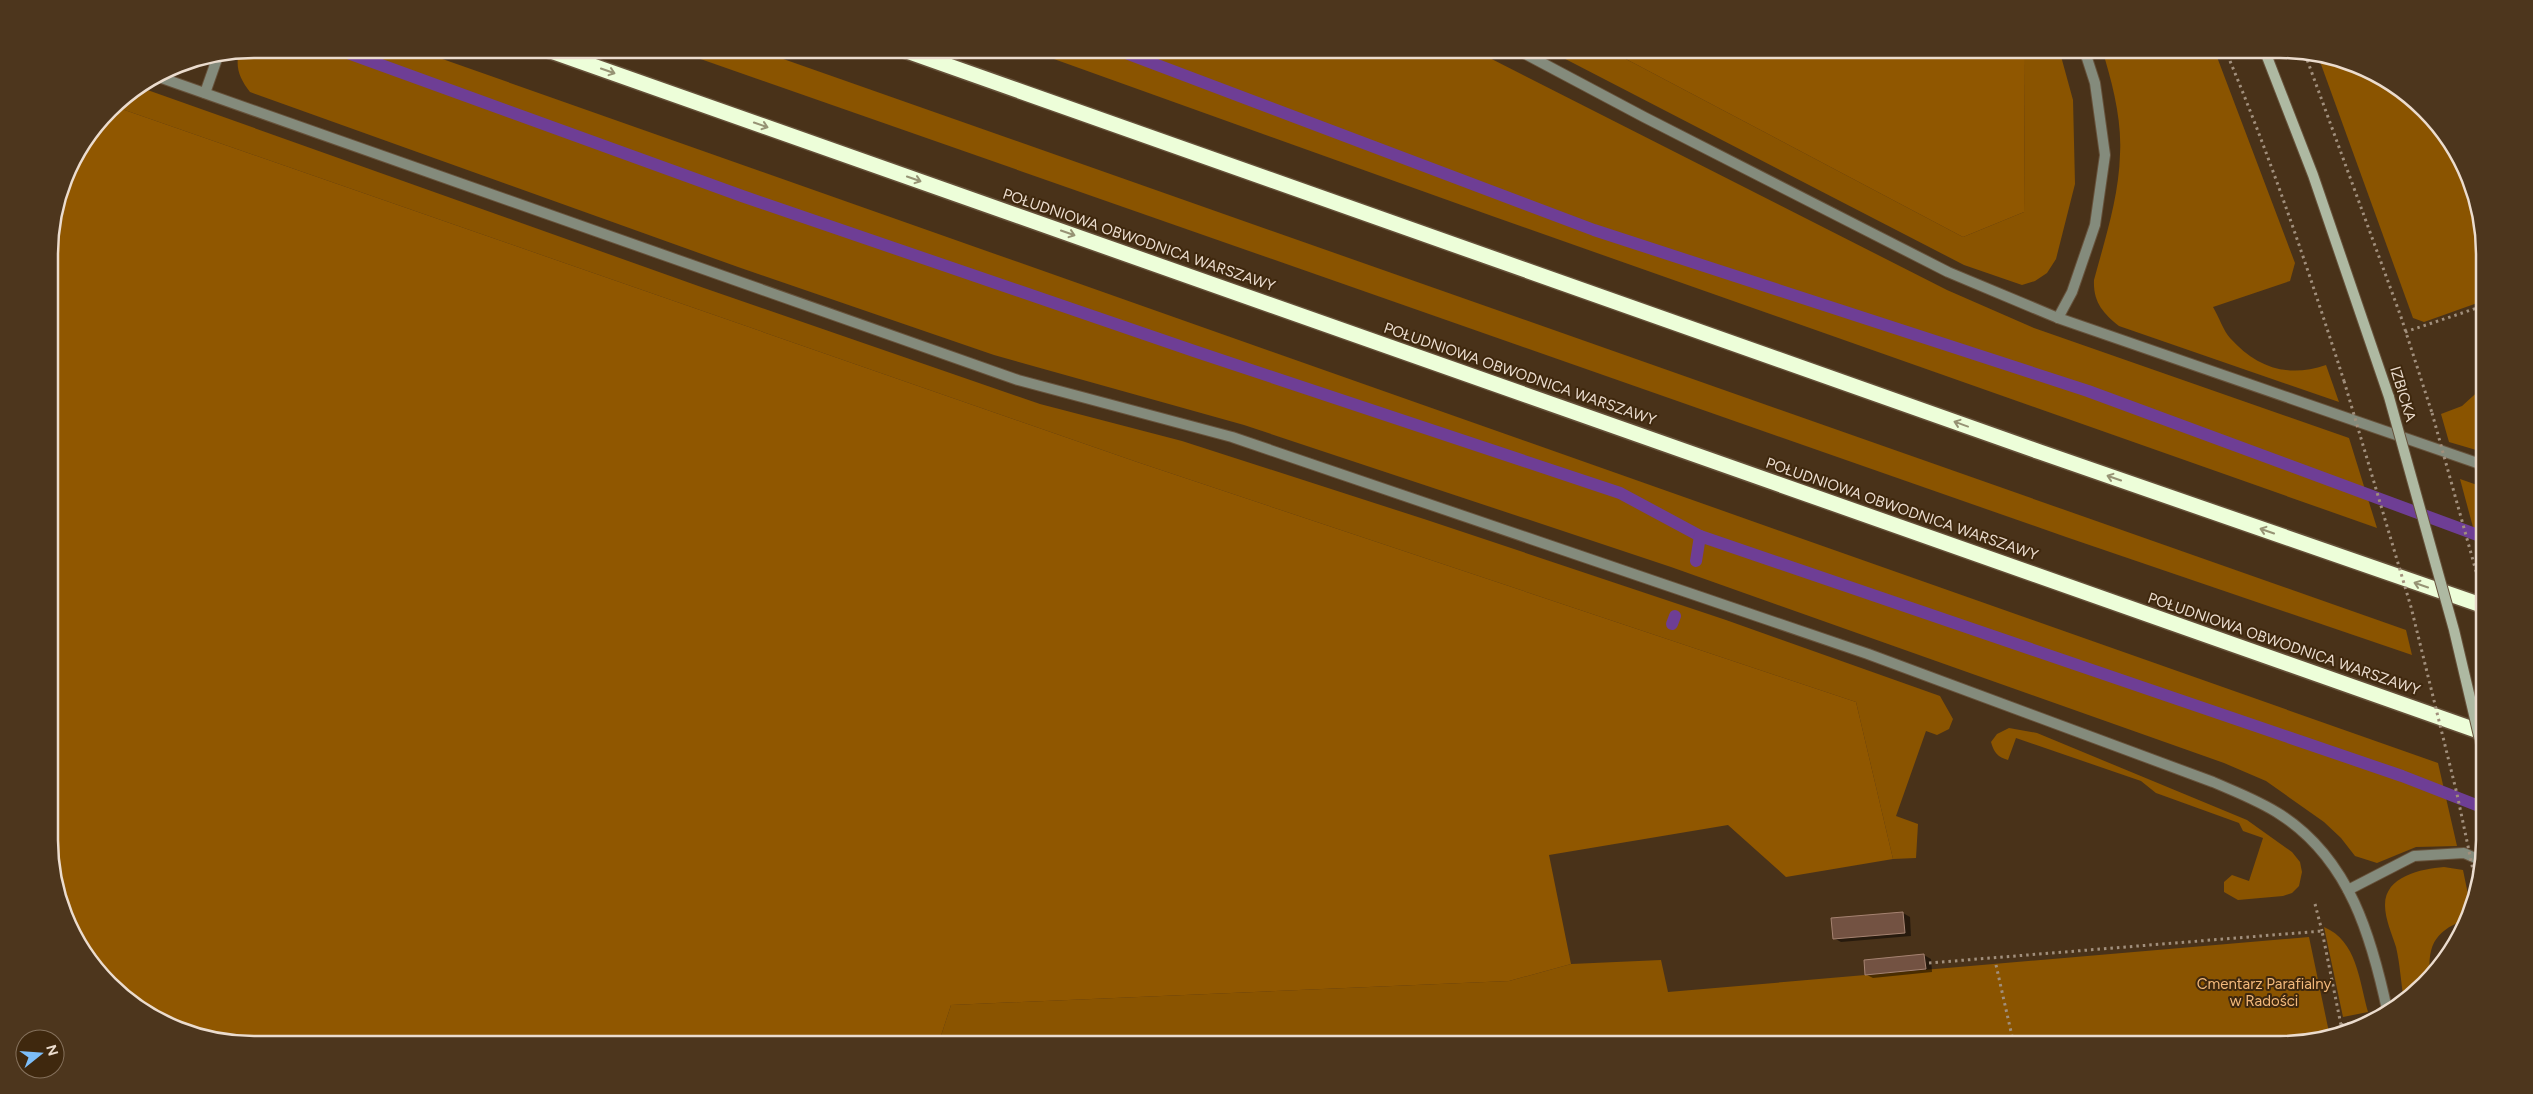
<svg xmlns="http://www.w3.org/2000/svg" width="2533" height="1094" viewBox="0 0 2533 1094" font-family="Figtree,sans-serif">
	<style>
		.green { fill: #8a5400 }
		.forest { fill: #905700 }
		.shadow { fill: #0007 }
		.lines { fill: none; stroke-linecap: round; stroke-linejoin: round }
		.stream { stroke: #6e3e95; stroke-width: 12 }
		.building { fill: #735242; stroke: #a68371 }
		.lane-casing { stroke: #66513a; stroke-width: 12 }
		.street-casing { stroke: #66513a; stroke-width: 12 }
		.secondary-casing { stroke: #66513a; stroke-width: 12 }
		.highway-casing { stroke: #66513a; stroke-width: 18 }
		.path { stroke: #a18f7c; stroke-width: 3; stroke-dasharray: 2.5 4; stroke-linecap: butt }
		.lane { stroke: #848b7c; stroke-width: 10 }
		.street { stroke: #848b7c; stroke-width: 10 }
		.secondary { stroke: #aeb9a2; stroke-width: 10 }
		.highway { stroke: #edfed9; stroke-width: 15 }
		.secondary-bridge-casing { stroke: #66513a; stroke-width: 12; stroke-linecap: butt }
		.path-bridge { stroke: #a18f7c; stroke-width: 3; stroke-dasharray: 2.5 4; stroke-linecap: butt }
		.secondary-bridge { stroke: #aeb9a2; stroke-width: 10 }
		.oneway { stroke: #969374 }
		.labels { text-anchor: middle; stroke-width: 4; stroke-linejoin: round; paint-order: stroke }
		.street-label { font-size: 15px; fill: #ebdcce; stroke: #3f280e }
		.park-label { font-size: 15px; fill: #f3b97c; stroke: #3f280e }
		.rim { fill: none; stroke: #ebdcce; stroke-width: 2.5 }
	</style>
	<rect width="100%" height="100%" fill="#493219"/>
	<g class="green">
		<path d="M253,49H414L2438,763L2457,846L2416,847L2377,863L2355,856L2341,838L2324,822L2266,781L2224,763L1671,567L1244,425L994,355L738,267L250,92C240,79 235,68 239,52Z"/>
		<polygon points="672,49 755,49 2406,630 2412,655 2066,537"/>
		<polygon points="1026,49 1472,49 1947,290 2034,328 2349,438 2377,528 1492,216"/>
		<polygon points="1546,49 1607,49 1963,237 2024,212 2025,49 2059,49 2073,100 2075,184 2056,259 2047,273 2035,281 2022,285 1964,265"/>
		<path d="M2102,49H2214L2295,263L2290,281L2213,307C2219,317 2223,330 2230,338C2257,368 2288,378 2326,365L2339,402L2119,326C2103,313 2093,302 2094,280C2105,239 2119,197 2120,154C2122,119 2112,82 2102,49Z"/>
		<polygon points="2318,56 2358,64 2404,91 2442,129 2469,175 2483,227 2483,301 2424,322 2413,318"/>
		<polygon points="139,87 704,288 1040,404 1182,441 1424,519 1726,620 1940,696 1953,719 1949,729 1937,735 1926,731 1896,816 1918,824 1916,858 1893,859 1856,702 1137,462 113,106 118,100"/>
		<polygon points="2483,387 2483,452 2449,442 2441,414 2462,406"/>
		<polygon points="2460,479 2483,487 2483,564"/>
		<path d="M2009,728L2037,733L2247,820L2292,852L2300,862L2302,872L2299,886L2292,893L2283,896L2238,900L2224,892V882L2232,875L2249,881L2263,838L2243,831L2239,823L2156,793L2141,781L2016,738L2008,760C1998,757 1994,753 1991,742L1997,734Z"/>
		<path d="M2444,867L2463,870L2471,909L2469,918C2437,930 2427,942 2430,977L2404,1001C2401,983 2400,964 2396,947C2392,934 2385,919 2385,905C2385,876 2421,869 2444,867Z"/>
		<path d="M2324,927C2357,941 2359,980 2368,1012L2343,1017Z"/>
		<polygon points="2309,937 2330,1037 2293,1045 938,1045 951,1005 1509,981 1571,964 1661,960 1668,992"/>
	</g>
	<g class="forest">
		<polygon points="1607,49 2025,49 2024,212 1963,237"/>
		<polygon points="113,106 1137,462 1856,702 1893,859 1786,877 1728,825 1549,855 1571,964 1509,981 951,1005 938,1045 253,1045 175,1030 129,1003 91,965 64,919 51,868 49,240 70,163"/>
	</g>
	<g class="shadow">
		<polygon points="1903,913 1910,917 1911,936 1841,942 1834,938"/>
		<polygon points="1924,955 1931,959 1932,972 1873,978 1867,975"/>
	</g>
	<g class="lines">
		<g class="stream">
			<polyline points="337,49 742,196 1194,351 1620,493 1700,536"/>
			<polyline points="1115,49 1594,230 2088,391 2483,537"/>
			<polyline points="1696,561 1700,536 2402,776 2484,808"/>
			<polyline points="1672,624 1675,616"/>
		</g>
	</g>
	<g class="building">
		<polygon points="1903,912 1905,933 1833,939 1831,918"/>
		<polygon points="1924,954 1926,969 1865,975 1864,960"/>
	</g>
	<g class="lines">
		<g class="lane-casing">
			<g id="lane">
				<polyline points="205,93 218,56"/>
				<polyline points="2058,318 2072,292 2095,225 2105,155 2095,83 2084,49"/>
				<polyline points="2348,890 2414,856 2464,853 2480,860"/>
			</g>
		</g>
		<g class="street-casing">
			<g id="street">
				<polyline points="1516,49 1644,117 1948,272 2058,318 2483,465"/>
				<path d="M156,76L1018,380L1232,437L1868,654L2213,782C2236,792 2260,801 2281,815C2350,860 2372,938 2388,1014"/>
			</g>
		</g>
		<g class="secondary-casing">
			<polyline id="secondary" points="2264,49 2313,175 2389,397"/>
		</g>
		<g class="highway-casing">
			<g id="highway">
				<polyline points="545,49 2484,733"/>
				<polyline points="901,49 2040,452 2484,606"/>
			</g>
		</g>
		<g class="path">
			<path d="M2225,49C2271,158 2308,269 2344,381"/>
			<polyline points="2305,54 2401,317 2432,413"/>
			<polyline points="2405,332 2483,306"/>
			<polyline points="2315,904 2322,931"/>
			<polyline points="1929,963 2322,931 2343,1035"/>
			<polyline points="1996,965 2014,1045"/>
			<polyline points="2341,1025 2361,1021"/>
		</g>
		<use href="#lane" class="lane"/>
		<use href="#street" class="street"/>
		<use href="#secondary" class="secondary"/>
		<use href="#highway" class="highway"/>
		<g class="secondary-bridge-casing">
			<polyline id="secondary-bridge" points="2389,397 2454,630 2484,757"/>
		</g>
		<g class="path-bridge">
			<polyline points="2344,381 2411,607 2457,794 2476,884"/>
			<polyline points="2432,413 2484,600"/>
		</g>
		<use href="#secondary-bridge" class="secondary-bridge"/>
	</g>
	<defs><path id="oneway-shaft" d="M-6 0H5M1.5-3L5.5 0L1.5 3" fill="none" stroke-width="1.6" stroke-linecap="round" stroke-linejoin="round" transform="scale(1.25)"/></defs>
	<g class="oneway">
		<use href="#oneway-shaft" transform="translate(608 71) rotate(19)"/>
		<use href="#oneway-shaft" transform="translate(761 125) rotate(19)"/>
		<use href="#oneway-shaft" transform="translate(914 179) rotate(19)"/>
		<use href="#oneway-shaft" transform="translate(1068 233) rotate(19)"/>
		<use href="#oneway-shaft" transform="translate(1961 424) rotate(-160)"/>
		<use href="#oneway-shaft" transform="translate(2114 478) rotate(-161)"/>
		<use href="#oneway-shaft" transform="translate(2267 531) rotate(-161)"/>
		<use href="#oneway-shaft" transform="translate(2421 585) rotate(-161)"/>
	</g>
	<g class="labels">
		<g class="street-label">
			<text transform="translate(1139 240) rotate(19)" y="5">POŁUDNIOWA OBWODNICA WARSZAWY</text>
			<text transform="translate(1520 374) rotate(19)" y="5">POŁUDNIOWA OBWODNICA WARSZAWY</text>
			<text transform="translate(2403 394) rotate(73)" y="5">IZBICKA</text>
			<text transform="translate(1902 509) rotate(19)" y="5">POŁUDNIOWA OBWODNICA WARSZAWY</text>
			<text transform="translate(2284 644) rotate(19)" y="5">POŁUDNIOWA OBWODNICA WARSZAWY</text>
		</g>
		<g class="park-label">
			<text x="2264" y="989">Cmentarz Parafialny<tspan x="2264" dy="17">w Radości</tspan></text>
		</g>
	</g>
	<path d="M0 0H2533V1094H0ZM254 58H2280A196 196 0 0 1 2476 254V840A196 196 0 0 1 2280 1036H254A196 196 0 0 1 58 840V254A196 196 0 0 1 254 58Z" fill="#4d361d" fill-rule="evenodd"/>
	<path class="rim" d="M254 58H2280A196 196 0 0 1 2476 254V840A196 196 0 0 1 2280 1036H254A196 196 0 0 1 58 840V254A196 196 0 0 1 254 58Z"/>
	<g transform="translate(40 1054) rotate(73)"><circle r="24" fill="#3f280e" stroke="#84705b"/>
	<path d="M0-4L9 19L0 12L-9 19Z" fill="#7dbef9"/>
	<text y="-8" font-size="14" font-weight="bold" text-anchor="middle" fill="#ebdcce">N</text>
	</g>
</svg>
